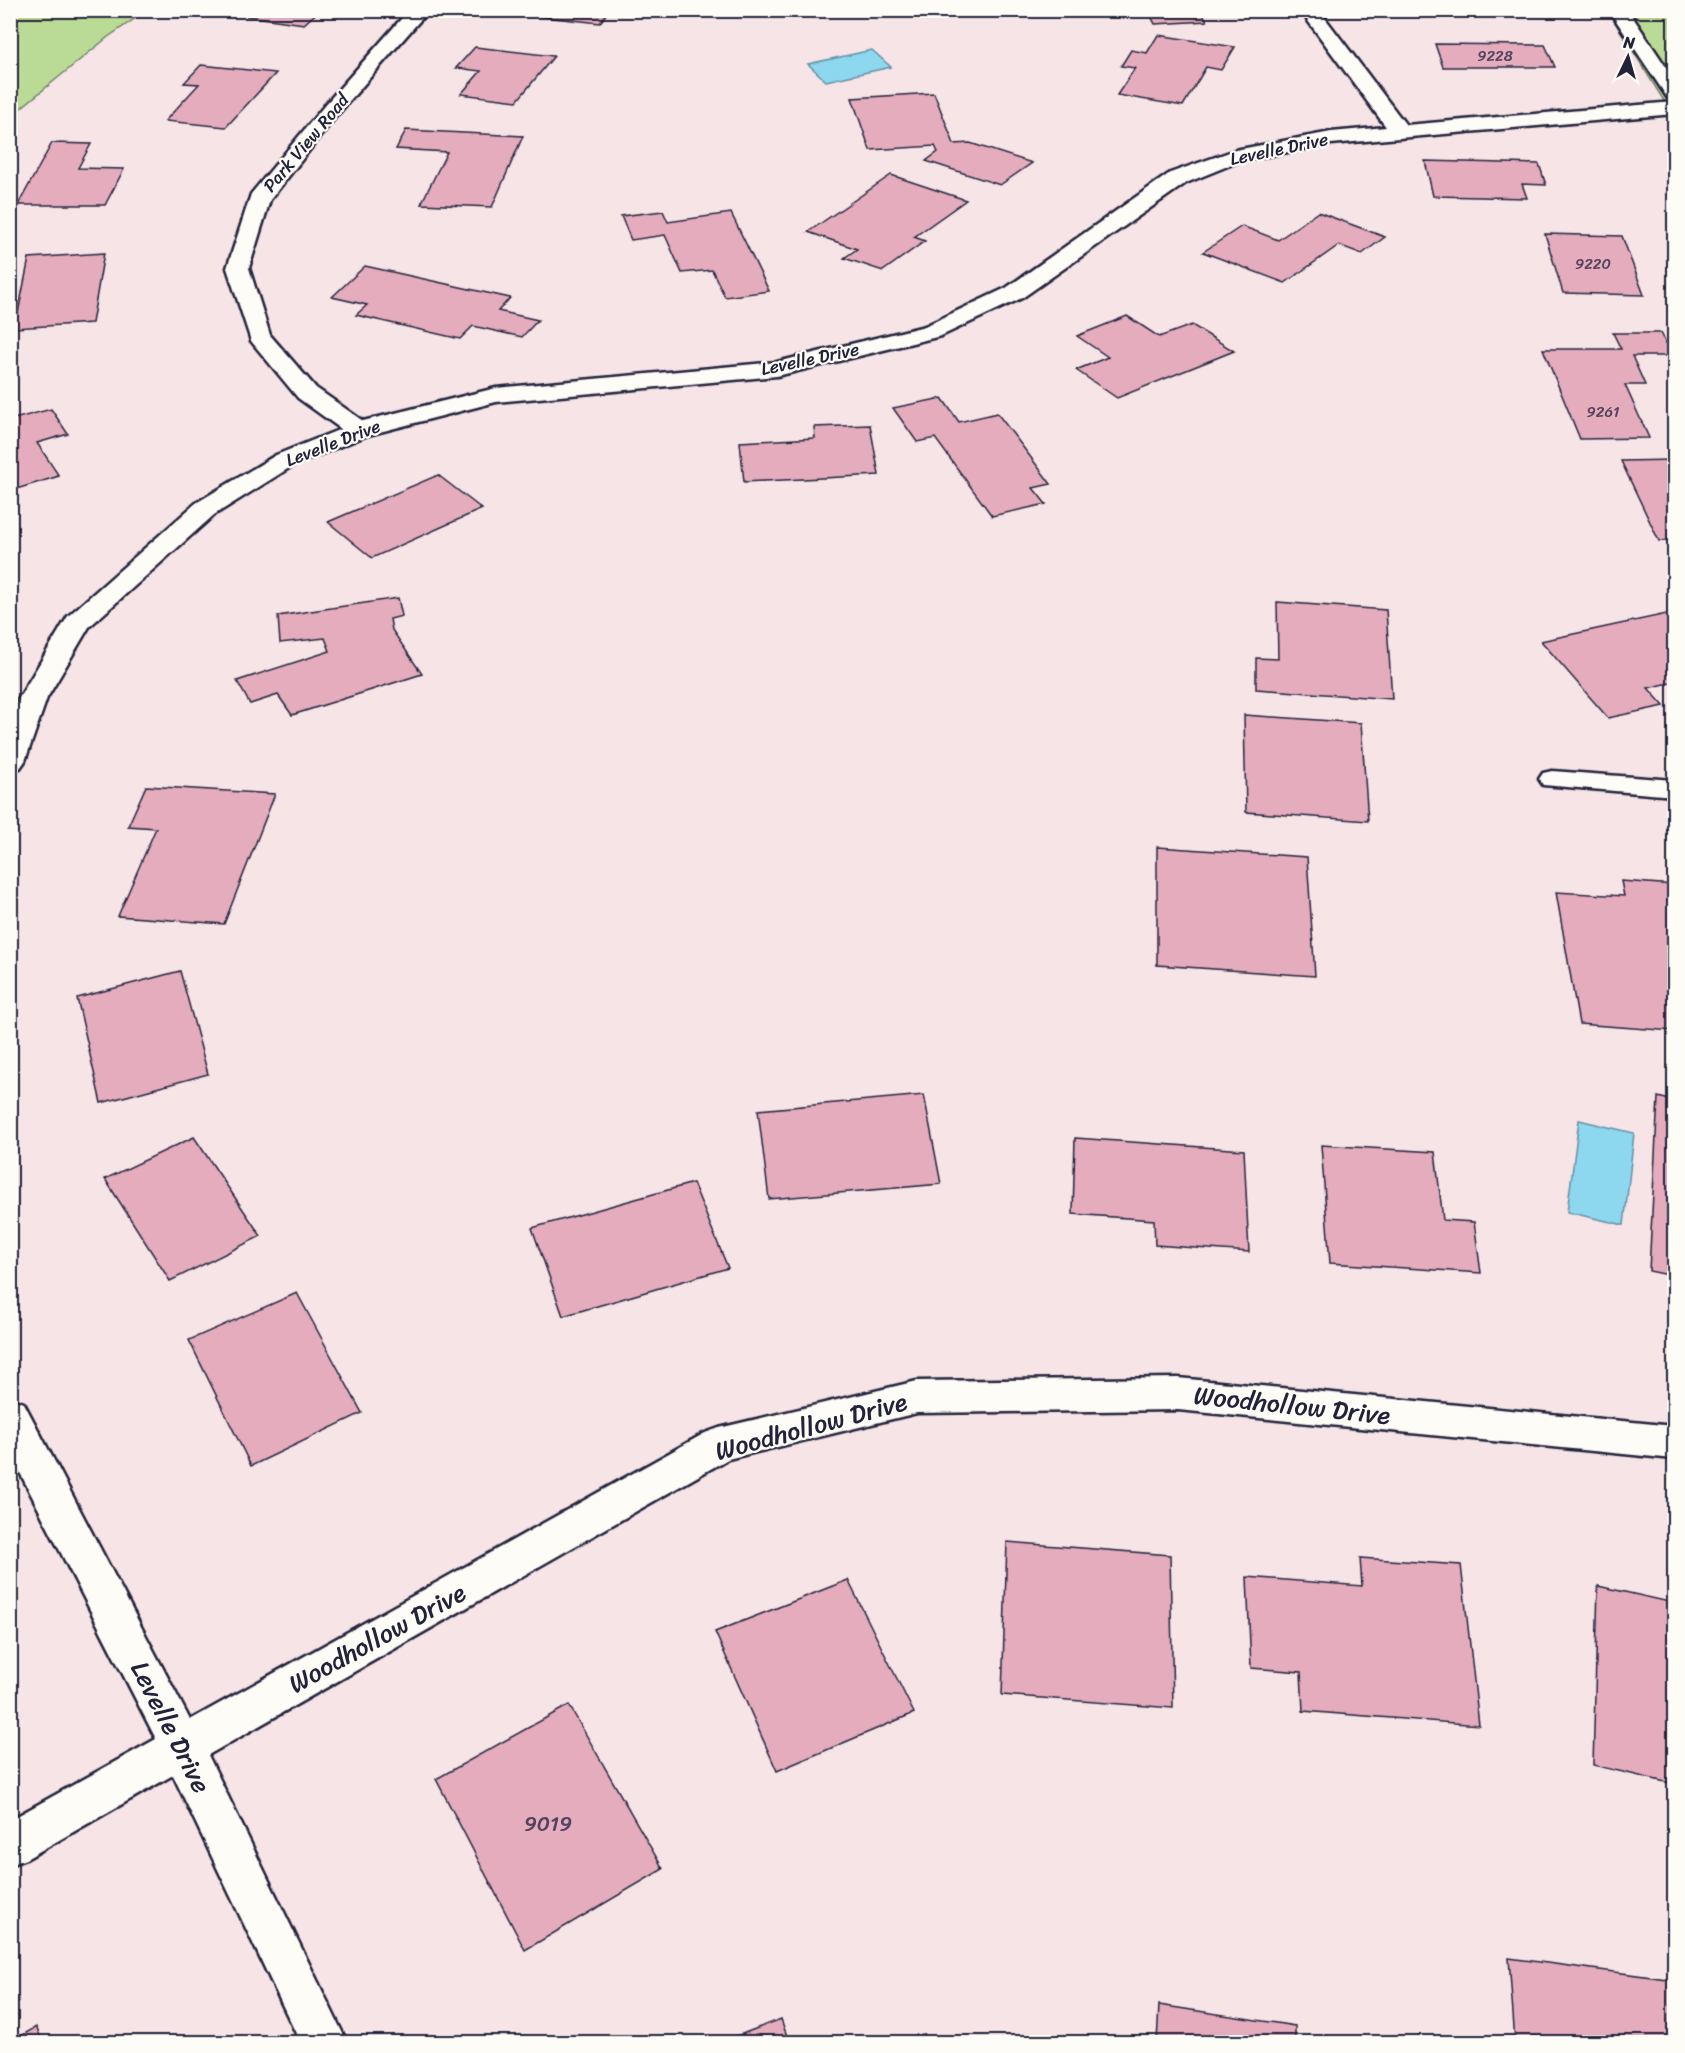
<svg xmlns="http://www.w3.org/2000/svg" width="1685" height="2053" viewBox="0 0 1685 2053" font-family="Sriracha,sans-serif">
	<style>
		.green { fill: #badb95; stroke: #6e7e68; stroke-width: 1.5 }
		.water { fill: #8dd8ee; stroke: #628fa6; stroke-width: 1.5 }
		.building { fill: #e4acbd; stroke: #22223b; stroke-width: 1.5 }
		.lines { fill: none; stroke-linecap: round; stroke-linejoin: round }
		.service-casing { stroke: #22223b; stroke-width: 5 }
		.minor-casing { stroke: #22223b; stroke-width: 5 }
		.tertiary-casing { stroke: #22223b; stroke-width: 5 }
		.service { fill: #fdfcf7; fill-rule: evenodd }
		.minor { fill: #fdfcf7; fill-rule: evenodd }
		.tertiary { fill: #fdfcf7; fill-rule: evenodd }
		.labels { text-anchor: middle; stroke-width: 4.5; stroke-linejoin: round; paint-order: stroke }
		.far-number-label { font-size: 15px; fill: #52445c }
		.far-street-label { font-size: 18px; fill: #22223b; stroke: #fdfcf7 }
		.near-number-label { font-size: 21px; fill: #52445c }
		.near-street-label { font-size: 26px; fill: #22223b; stroke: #fdfcf7 }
	</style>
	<rect width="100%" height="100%" fill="#f6e4e6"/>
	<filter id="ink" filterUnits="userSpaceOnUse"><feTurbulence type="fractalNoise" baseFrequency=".0167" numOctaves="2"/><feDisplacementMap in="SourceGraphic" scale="12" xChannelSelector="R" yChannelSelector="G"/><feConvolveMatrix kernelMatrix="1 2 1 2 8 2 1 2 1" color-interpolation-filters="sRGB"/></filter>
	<g filter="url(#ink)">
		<g class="green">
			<polygon points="11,10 146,10 146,11 108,37 11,116"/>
			<polygon points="1608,11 1674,11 1674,117"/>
		</g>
		<g class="water">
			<polygon points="872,50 891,67 826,81 808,64"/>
			<polygon points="1579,1120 1634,1133 1624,1225 1567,1212"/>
		</g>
		<g class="building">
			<polygon points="253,10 320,10 304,24 247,16"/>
			<polygon points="507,10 609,10 600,23 506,13"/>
			<polygon points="1148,10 1201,10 1207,21 1155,24"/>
			<polygon points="1158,35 1235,47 1221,70 1206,67 1183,106 1117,95 1135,68 1121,66 1131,50 1147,53"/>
			<polygon points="1435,44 1545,45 1555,67 1443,67"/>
			<polygon points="475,47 554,56 517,101 461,94 481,71 456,68"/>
			<polygon points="201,65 276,73 226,127 165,121 199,84 184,83"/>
			<polygon points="934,93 954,144 970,143 1032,163 1000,185 926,161 938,152 935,146 870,150 852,98"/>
			<polygon points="406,130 523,136 492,207 421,204 447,152 396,149"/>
			<polygon points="52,143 91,144 78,168 124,169 105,205 18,205"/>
			<polygon points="1425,161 1539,164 1546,185 1522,184 1527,198 1433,196"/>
			<polygon points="891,175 966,200 914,237 925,241 883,271 844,258 857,249 808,232"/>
			<polygon points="663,211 668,222 731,213 769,291 725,297 712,270 682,273 665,235 631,240 621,216"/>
			<polygon points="1318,212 1385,237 1362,254 1339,245 1285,283 1203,252 1242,226 1278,240"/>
			<polygon points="1545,234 1622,236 1644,295 1563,293"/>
			<polygon points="104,253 92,323 15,328 29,258"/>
			<polygon points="365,266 510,298 498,311 538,320 522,337 473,326 460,339 356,315 367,305 332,297"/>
			<polygon points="1127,316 1159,337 1192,325 1234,351 1117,398 1076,370 1108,357 1077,336"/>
			<polygon points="1613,333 1661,333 1673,356 1632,356 1645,385 1625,385 1649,438 1580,439 1543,349 1621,349"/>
			<polygon points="942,398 959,422 997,413 1051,484 1033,488 1046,504 992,516 935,438 917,442 893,408"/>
			<polygon points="51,409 68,434 37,443 59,476 10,491 10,420"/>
			<polygon points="870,425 879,475 744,482 740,442 815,438 814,427"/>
			<polygon points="1674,460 1674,540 1659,541 1621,461"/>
			<polygon points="438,475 482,509 372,558 328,522"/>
			<polygon points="398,598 402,616 390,619 392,630 422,674 292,715 278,695 250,704 237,681 330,651 325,638 280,643 278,616"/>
			<polygon points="1277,602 1386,610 1392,699 1256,689 1256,658 1278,659"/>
			<polygon points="1671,613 1674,617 1674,682 1648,688 1664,706 1608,718 1541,641"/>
			<polygon points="1244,715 1361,723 1368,821 1246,812"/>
			<polygon points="146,786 275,794 224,924 118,916 156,828 128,826"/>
			<polygon points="1157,847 1307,857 1315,976 1157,965"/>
			<polygon points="1621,881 1674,885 1674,1031 1579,1024 1556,892 1624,896"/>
			<polygon points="180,971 208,1074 101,1103 77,998"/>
			<polygon points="924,1095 941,1184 769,1199 758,1110"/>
			<polygon points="1658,1097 1674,1101 1674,1276 1649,1271"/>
			<polygon points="194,1137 261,1236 170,1281 105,1179"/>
			<polygon points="1075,1138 1244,1150 1249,1252 1155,1245 1154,1220 1073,1214"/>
			<polygon points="1321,1145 1435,1152 1443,1220 1474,1222 1481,1273 1330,1263"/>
			<polygon points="693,1183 728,1268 563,1316 532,1228"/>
			<polygon points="297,1293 362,1413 251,1466 189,1340"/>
			<polygon points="1007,1542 1170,1555 1173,1708 1002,1695"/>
			<polygon points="1360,1558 1461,1565 1479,1725 1303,1711 1301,1672 1251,1668 1247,1577 1362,1586"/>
			<polygon points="848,1580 914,1713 777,1771 715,1632"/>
			<polygon points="1598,1586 1674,1603 1674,1784 1593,1765"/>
			<polygon points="569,1705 663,1869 525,1950 436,1779"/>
			<polygon points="1509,1958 1674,1980 1674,2042 1515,2042"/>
			<polygon points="1159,2005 1295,2026 1295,2042 1157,2042"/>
			<polygon points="781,2019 789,2042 721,2042"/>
			<polygon points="36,2027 43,2042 11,2042"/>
		</g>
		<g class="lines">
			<g class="service-casing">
				<polygon id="service" points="1552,771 1674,780 1674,796 1543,785 1539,779 1543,773"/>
			</g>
			<g class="minor-casing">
				<g id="minor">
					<polygon points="409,10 429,10 338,114 270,200 249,268 270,335 316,388 363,421 496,388 777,362 925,326 1006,288 1170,173 1235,150 1331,132 1386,127 1300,10 1319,10 1406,125 1674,102 1674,114 1331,144 1240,161 1186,183 1022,298 941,336 777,376 496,402 368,435 294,465 214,515 89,627 47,698 25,761 20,768 10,770 10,720 19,698 68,616 196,503 276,455 341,429 298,398 251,341 227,268 251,194 324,106"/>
					<polygon points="1178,1378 1674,1426 1674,1459 1178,1410 917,1413 728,1459 208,1755 347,2042 300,2042 173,1775 26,1859 10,1865 10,1820 156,1739 10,1453 10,1398 24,1403 190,1720 705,1433 719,1428 917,1381"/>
				</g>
			</g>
			<g class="tertiary-casing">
				<polygon id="tertiary" points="1609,10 1628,10 1674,79 1674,99 1667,97"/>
			</g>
			<use href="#service" class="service"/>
			<use href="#minor" class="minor"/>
			<use href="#tertiary" class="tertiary"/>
		</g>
	</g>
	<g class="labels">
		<g class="far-number-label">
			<text x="1495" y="61">9228</text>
			<text x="1593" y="269">9220</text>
			<text x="1603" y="417">9261</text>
		</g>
		<g class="far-street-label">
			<text transform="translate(306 143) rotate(-50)" y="6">Park View Road</text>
			<text transform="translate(1279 149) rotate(-12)" y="6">Levelle Drive</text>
			<text transform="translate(810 359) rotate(-12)" y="6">Levelle Drive</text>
			<text transform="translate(333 443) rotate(-21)" y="6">Levelle Drive</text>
		</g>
		<g class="near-number-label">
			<text x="548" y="1831">9019</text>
		</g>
		<g class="near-street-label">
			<text transform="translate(1292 1405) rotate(6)" y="9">Woodhollow Drive</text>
			<text transform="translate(811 1426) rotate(-15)" y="9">Woodhollow Drive</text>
			<text transform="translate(377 1638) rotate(-29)" y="9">Woodhollow Drive</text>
			<text transform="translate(171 1727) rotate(63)" y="9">Levelle Drive</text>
		</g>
	</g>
	<rect width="1685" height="2053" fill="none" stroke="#fdfcf7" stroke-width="36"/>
	<rect x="18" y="18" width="1649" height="2017" fill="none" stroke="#22223b" stroke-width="2" filter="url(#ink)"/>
	<g transform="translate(1628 57) rotate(5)" stroke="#fdfcf7" stroke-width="4.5" paint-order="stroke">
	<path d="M0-4.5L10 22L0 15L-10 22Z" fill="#22223b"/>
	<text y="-9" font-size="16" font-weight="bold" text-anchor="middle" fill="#22223b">N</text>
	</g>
</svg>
